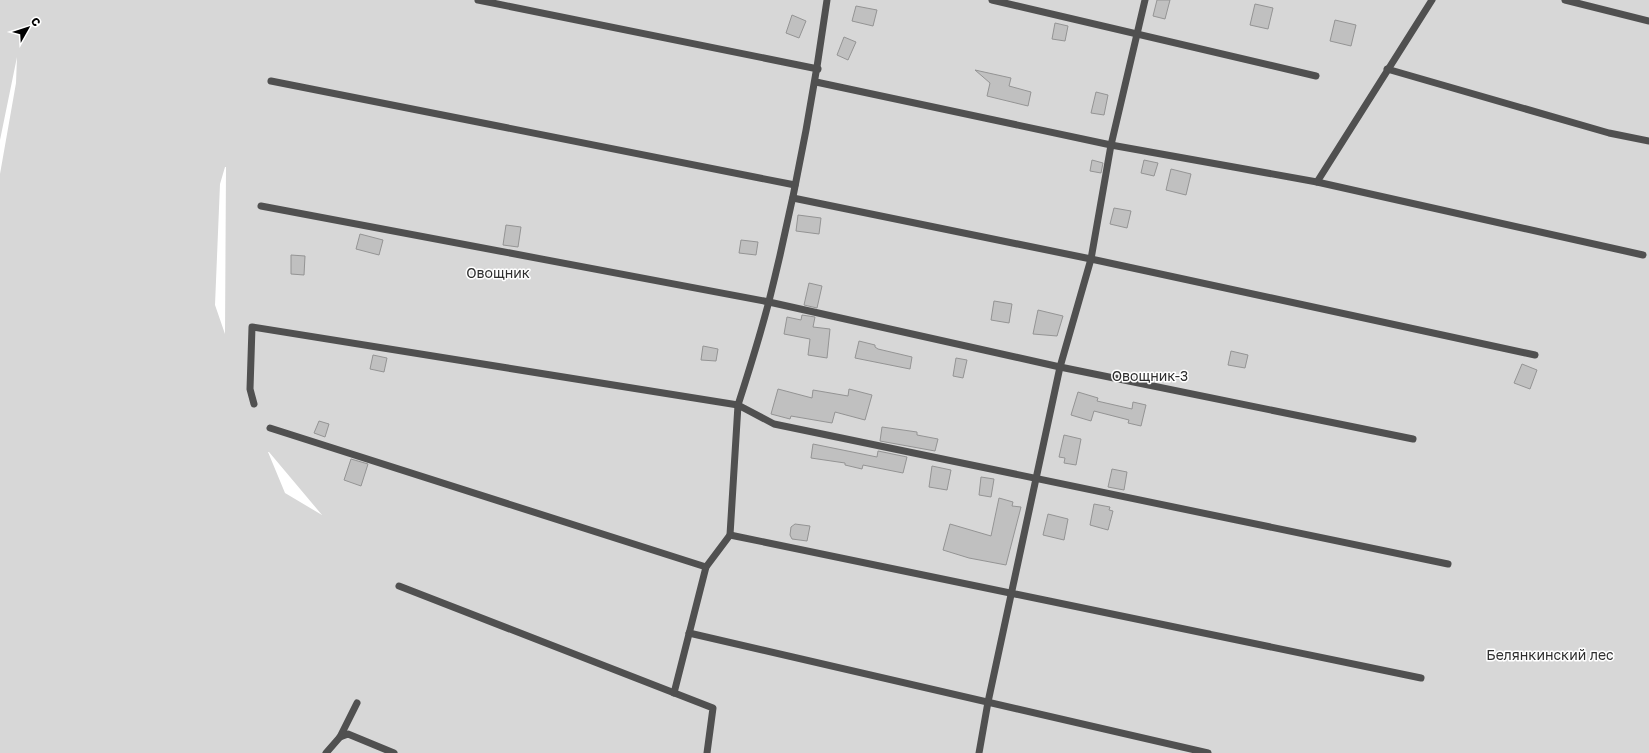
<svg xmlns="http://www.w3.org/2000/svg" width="1649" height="753" viewBox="0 0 1649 753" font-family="'Golos Text',sans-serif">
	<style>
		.green { fill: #d7d7d7; fill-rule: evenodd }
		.building { fill: #c0c0c0; stroke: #949494 }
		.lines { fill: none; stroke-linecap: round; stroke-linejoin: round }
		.lane { stroke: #505050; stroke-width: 7 }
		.labels { text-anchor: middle; stroke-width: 3; stroke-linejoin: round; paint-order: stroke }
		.park-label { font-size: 14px; fill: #2e2e2e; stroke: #fff }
	</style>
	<rect width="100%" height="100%" fill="#fff"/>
	<path class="green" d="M0,0H1649V753H0V174L16,83L17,57L0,140ZM225,167H226L225,334L215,305L220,184ZM268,452H269L322,515L285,493Z"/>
	<g class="building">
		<polygon points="1157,0 1170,0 1165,19 1153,16"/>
		<polygon points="1255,4 1273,8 1268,29 1250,25"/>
		<polygon points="856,6 877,10 873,26 852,21"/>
		<polygon points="792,15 806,21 799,38 786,33"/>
		<polygon points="1335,20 1356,25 1351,46 1330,41"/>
		<polygon points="1055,23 1068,26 1065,41 1052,39"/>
		<polygon points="844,37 856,42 848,60 837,55"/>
		<polygon points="975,70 1011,78 1009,86 1031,92 1028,106 987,96 990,83"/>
		<polygon points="1096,92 1108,95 1104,115 1091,113"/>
		<polygon points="1092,160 1103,163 1101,173 1090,171"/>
		<polygon points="1144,160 1158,163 1154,176 1141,173"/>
		<polygon points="1171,169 1191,174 1186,195 1166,190"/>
		<polygon points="1114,208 1131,211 1127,228 1110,224"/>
		<polygon points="798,215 821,218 819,234 796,231"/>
		<polygon points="506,225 521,227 518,247 503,245"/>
		<polygon points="360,234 383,240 379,255 356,249"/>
		<polygon points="741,240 758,242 756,255 739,253"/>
		<polygon points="291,255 305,256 304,275 291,274"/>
		<polygon points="809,283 822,286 817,308 804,305"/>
		<polygon points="994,301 1012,304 1009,323 991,320"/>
		<polygon points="1038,310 1063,316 1057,336 1033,334"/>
		<polygon points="802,315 815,317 813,327 830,329 827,358 808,355 810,339 784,334 787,317 801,320"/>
		<polygon points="859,341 875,345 875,347 878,349 912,357 910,369 855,358"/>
		<polygon points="703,346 718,349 716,361 701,360"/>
		<polygon points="1231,351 1248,355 1245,368 1228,365"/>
		<polygon points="373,355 387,358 384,372 370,369"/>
		<polygon points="956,358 967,360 963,378 953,376"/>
		<polygon points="1522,364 1537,370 1530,389 1514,383"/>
		<polygon points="778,389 812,398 813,390 848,396 849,389 872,395 865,420 835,412 832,423 791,416 790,419 771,414"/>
		<polygon points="1078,392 1098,398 1097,401 1132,409 1133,402 1146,405 1141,426 1128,423 1129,420 1094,411 1091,421 1071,415"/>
		<polygon points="319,421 329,424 325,437 314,433"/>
		<polygon points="882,427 917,432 917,435 938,439 935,451 880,441"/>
		<polygon points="1064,435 1081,439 1076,465 1064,463 1065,458 1059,457"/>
		<polygon points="813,444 877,457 878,451 907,457 903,473 863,465 862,469 845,465 845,463 811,458"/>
		<polygon points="351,459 368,464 361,486 344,480"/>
		<polygon points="932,466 951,470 947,490 929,487"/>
		<polygon points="1112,469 1127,472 1124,490 1108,487"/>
		<polygon points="981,477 994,479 991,497 979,495"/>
		<polygon points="999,498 1013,502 1012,506 1021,507 1006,565 969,558 943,550 950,524 991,536"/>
		<polygon points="1094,504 1110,507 1109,510 1113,511 1108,530 1090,525"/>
		<polygon points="1048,514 1068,519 1064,540 1043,535"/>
		<polygon points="795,524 810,526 807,541 792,539 790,535 791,527"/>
	</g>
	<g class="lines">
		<g class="lane">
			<polyline points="478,0 818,69"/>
			<polyline points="992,0 1316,76"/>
			<polyline points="1565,0 1649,21"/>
			<polyline points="1387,69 1609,133 1649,141"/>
			<polyline points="271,81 795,185"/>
			<polyline points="816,82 1111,145 1317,182 1432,0"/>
			<polyline points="1317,182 1643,255"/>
			<polyline points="793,198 1091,259 1535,355"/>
			<polyline points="261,206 769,302 1060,367 1413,439"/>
			<path d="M254,404L250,389L252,327L738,405C749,371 760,336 769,301C794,201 813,101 827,0"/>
			<polyline points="270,428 706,567"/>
			<polyline points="730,535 1421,678"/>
			<polyline points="399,586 713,708 707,753"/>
			<polyline points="689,633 1208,753"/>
			<polyline points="674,693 706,567 730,535 738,405 774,424 1448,564"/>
			<polyline points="340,737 348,734 394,753"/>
			<polyline points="326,753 340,737 357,703"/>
			<polyline points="979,753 988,702 1060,367 1091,259 1111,145 1145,0"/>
		</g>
	</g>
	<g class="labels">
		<g class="park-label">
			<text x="498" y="278">Овощник</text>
			<text x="1150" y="381">Овощник-3</text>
			<text x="1550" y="660">Белянкинский лес</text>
		</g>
	</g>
	<g transform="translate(28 28) rotate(51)" stroke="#ffffff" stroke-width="3" paint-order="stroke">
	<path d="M0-3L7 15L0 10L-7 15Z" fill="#000000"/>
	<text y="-6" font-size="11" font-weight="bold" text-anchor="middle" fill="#000000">С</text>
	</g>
</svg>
